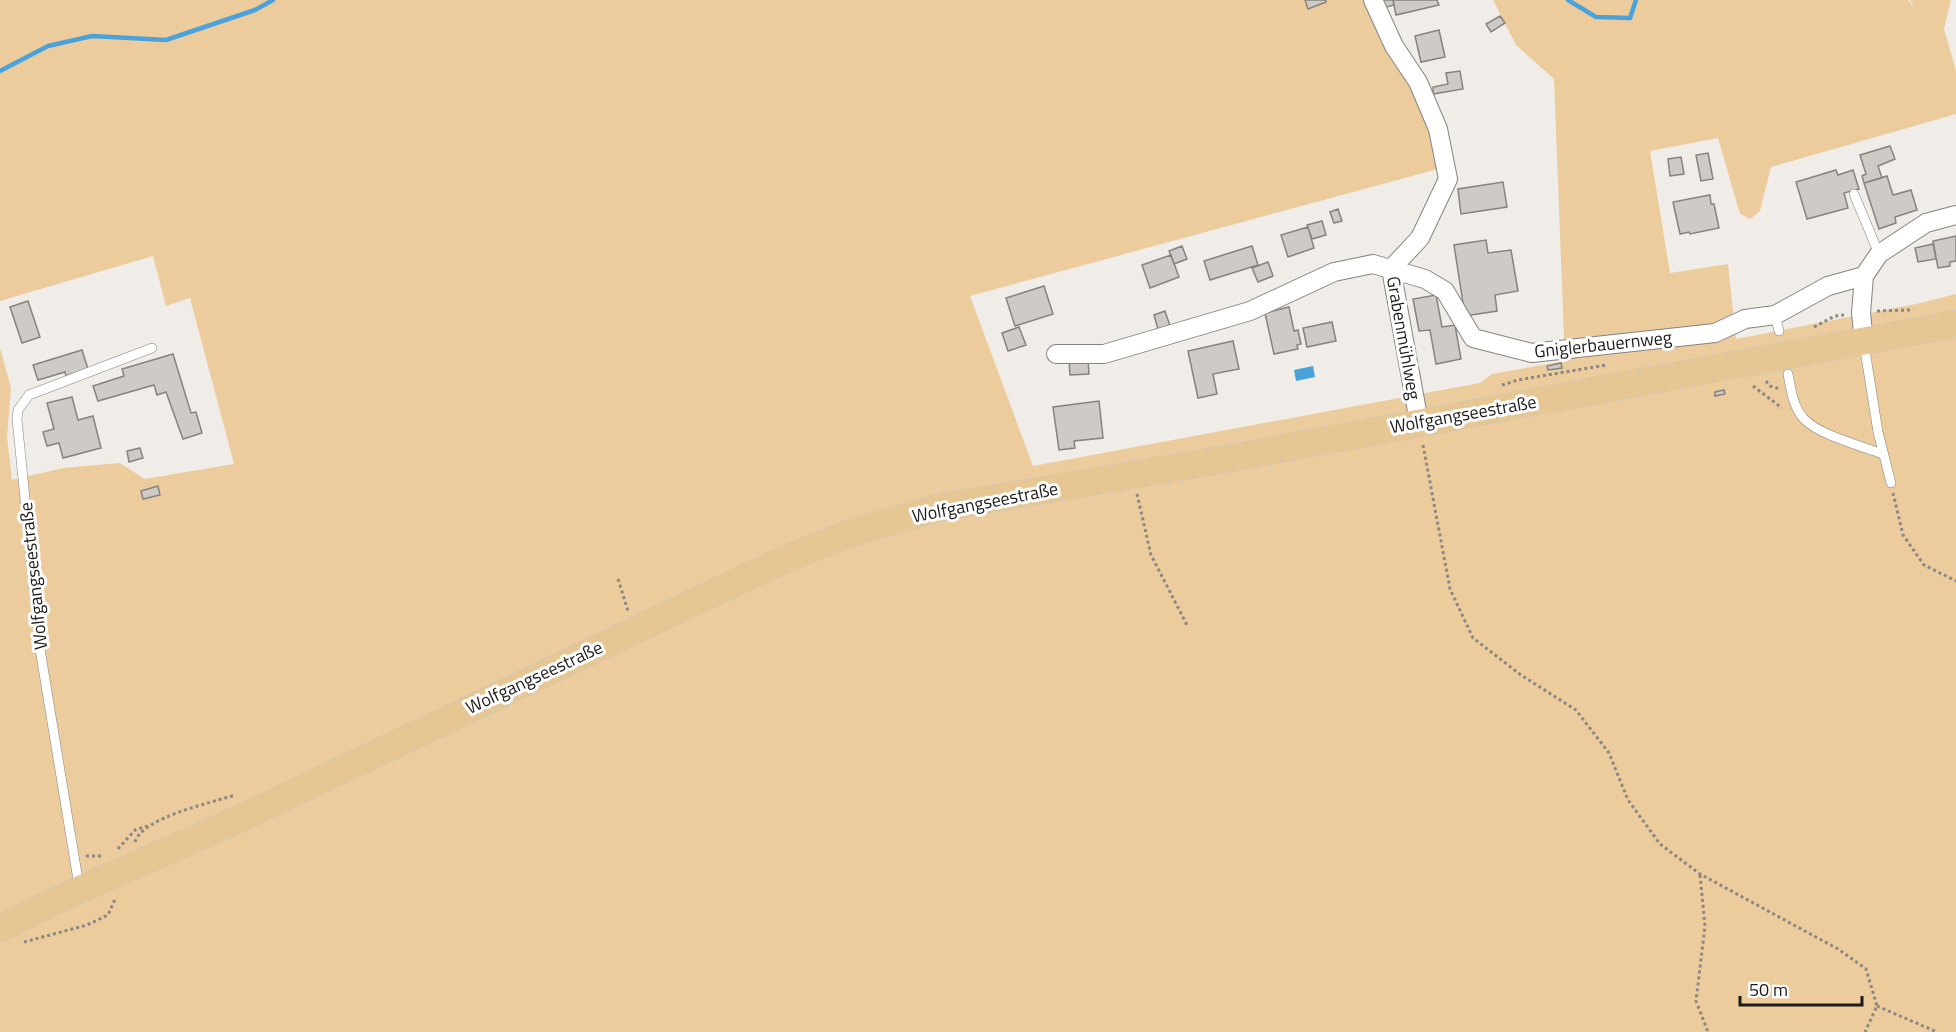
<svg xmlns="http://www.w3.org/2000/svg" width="1956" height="1032" viewBox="0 0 1956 1032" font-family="'Titillium Web',sans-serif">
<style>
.green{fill:#eccc9d}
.water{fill:#49a3da}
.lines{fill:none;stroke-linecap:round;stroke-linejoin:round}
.stream{stroke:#49a3da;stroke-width:4.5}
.building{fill:#cecbc6;stroke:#86837f;stroke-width:1.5}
.lane-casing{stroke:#86837f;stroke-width:10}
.street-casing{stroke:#86837f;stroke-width:20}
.primary-casing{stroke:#c9c9c8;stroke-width:28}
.path{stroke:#8a8884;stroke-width:3;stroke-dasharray:3 3;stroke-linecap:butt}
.lane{stroke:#fff;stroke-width:9}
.street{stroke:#fff;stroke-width:18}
.primary{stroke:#e6c793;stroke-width:27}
.labels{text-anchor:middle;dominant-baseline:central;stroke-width:6;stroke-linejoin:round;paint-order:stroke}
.street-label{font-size:18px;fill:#1d1c1a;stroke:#fff}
</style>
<rect width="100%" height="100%" fill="#f0ece7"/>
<path class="green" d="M0 0H1366L1424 102 1438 169 970 296 1033 466 1480 383 1492 374 1565 361 1554 79 1516 45 1493 0H1908L1914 8 1910 0H1951L1944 29 1956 71V114L1771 167 1760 211 1750 219 1740 214 1718 138 1650 151 1670 273 1728 264 1736 339 1921 303 1956 294V1032H0V348L11 388 7 436 12 480 63 468 120 463 145 479 234 464 190 298 166 306 153 256 0 301Z"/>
<path class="water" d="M1313 366 1315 377 1296 381 1294 370Z"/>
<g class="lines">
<path class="stream" d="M1568 0 1596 17 1630 18 1636 0
M0 71 48 46 92 36 166 40 255 10 273 0"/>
</g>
<path class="building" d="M1305 0H1326V2L1308 9Z
M1380 0H1393L1394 5 1382 8Z
M1393 0H1437L1439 5 1396 15Z
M1500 16 1505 23 1491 32 1486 24Z
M1439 30 1445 57 1421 62 1415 36Z
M1460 71 1463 89 1433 94V87L1448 84 1446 73Z
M1890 146 1895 159 1878 166 1882 178 1864 183 1862 176 1866 174 1860 155Z
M1708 153 1713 179 1701 181 1696 155Z
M1681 157 1684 174 1670 176 1668 159Z
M1836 170 1838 175 1853 170 1859 189 1844 193 1848 208 1807 219 1796 182Z
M1887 176 1893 195 1911 190 1917 210 1895 217 1896 223 1879 229 1864 183Z
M1503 182 1507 207 1461 214 1458 189Z
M1710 195 1711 204H1714L1719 228 1690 234 1689 232 1680 234 1673 202Z
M1338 209 1342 221 1334 223 1330 212Z
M1322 221 1326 235 1312 239 1307 225Z
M1308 227 1314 248 1288 257 1281 235Z
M1956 236V261L1950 262V266L1938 268 1933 241Z
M1486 240 1488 253 1511 250 1518 291 1495 295 1497 311 1465 316 1454 245Z
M1933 244 1936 259 1918 262 1915 248Z
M1182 246 1187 259 1174 264 1169 251Z
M1252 246 1258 265 1210 280 1204 261Z
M1171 255 1179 277 1150 288 1142 265Z
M1268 262 1273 276 1258 282 1252 268Z
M1044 286 1053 314 1015 326 1006 298Z
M1436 295 1442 327 1455 325 1461 359 1436 364 1430 330 1419 331 1413 299Z
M28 301 40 337 22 343 10 307Z
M1289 307 1294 331 1298 330 1301 344 1297 345 1298 349 1274 354 1265 313Z
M1165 311 1170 326 1158 329 1154 315Z
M1332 322 1336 341 1307 347 1303 328Z
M1019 327 1026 345 1008 351 1002 333Z
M1233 341 1239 369 1213 374 1217 394 1198 398 1188 351Z
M82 350 88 369 66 376 65 372 38 380 33 365Z
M173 354 191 413 196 412 202 433 183 439 166 392 157 395 154 385 98 401 93 386 124 376 122 369Z
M1088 359 1089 374 1070 375 1069 360Z
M1561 363 1562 368 1548 370 1547 366Z
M1724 390 1725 394 1715 396V392Z
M72 397 78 420 93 416 101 448 63 458 59 443 47 446 43 432 54 429 47 403Z
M1099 401 1103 438 1074 441 1075 448 1059 450 1053 407Z
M140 448 143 458 129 462 127 451Z
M158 486 160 495 143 499 141 491Z"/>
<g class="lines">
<defs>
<path id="lane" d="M1854 194 1879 254
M1775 315 1779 331
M1864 344 1878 432 1891 483
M1788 374C1791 390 1793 407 1804 419 1819 435 1862 446 1883 454
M79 886 40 649 17 419 18 410 29 395 152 348"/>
<path id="street" d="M1373 0 1394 46 1418 82 1438 129 1448 179 1420 238 1391 269 1419 422
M1864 342 1861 313 1864 276 1879 254 1926 223 1956 215
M1056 354H1104L1250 311 1334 272 1373 264 1425 279 1445 291 1473 338 1532 353 1715 333 1745 319 1775 315 1828 286 1864 276"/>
<path id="primary" d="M0 929C80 886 165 854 247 815 425 730 603 644 783 560L845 535 937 508 1209 462 1956 324"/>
</defs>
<use href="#lane" class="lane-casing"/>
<use href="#street" class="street-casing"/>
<use href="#primary" class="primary-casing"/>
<path class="path" d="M1877 311 1910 310
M1814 327 1835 316 1844 315
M1766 381 1770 386 1780 389
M1502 385 1518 380 1607 365
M1753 386 1782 408
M1423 445 1450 589 1473 638 1521 675 1576 710 1609 753 1628 800 1660 844 1700 874 1838 949 1866 969 1877 1006 1865 1032
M1893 493 1903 535 1924 565 1956 581
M1137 494 1151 555 1188 627
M618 579 628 611
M135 842C143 817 211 803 235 795
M118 849 135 830 147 826
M86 856H101
M1700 875 1705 926 1696 1001 1708 1032
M24 942 87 925 108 915 116 897
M1877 1006 1937 1032"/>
<use href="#lane" class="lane"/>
<use href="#street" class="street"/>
<use href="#primary" class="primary"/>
</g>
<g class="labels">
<g class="street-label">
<text transform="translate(1404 338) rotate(80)">Grabenmühlweg</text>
<text transform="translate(1603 344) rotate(-6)">Gniglerbauernweg</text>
<text transform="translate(1463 414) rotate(-10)">Wolfgangseestraße</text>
<text transform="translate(985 502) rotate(-11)">Wolfgangseestraße</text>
<text transform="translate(33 576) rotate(-96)">Wolfgangseestraße</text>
<text transform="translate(534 677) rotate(-25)">Wolfgangseestraße</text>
</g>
</g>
<path d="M1740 996v9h122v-9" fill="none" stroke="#1d1c1a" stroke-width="3"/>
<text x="1749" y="996" font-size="18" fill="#1d1c1a" stroke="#ffffff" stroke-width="4.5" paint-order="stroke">50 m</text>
</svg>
